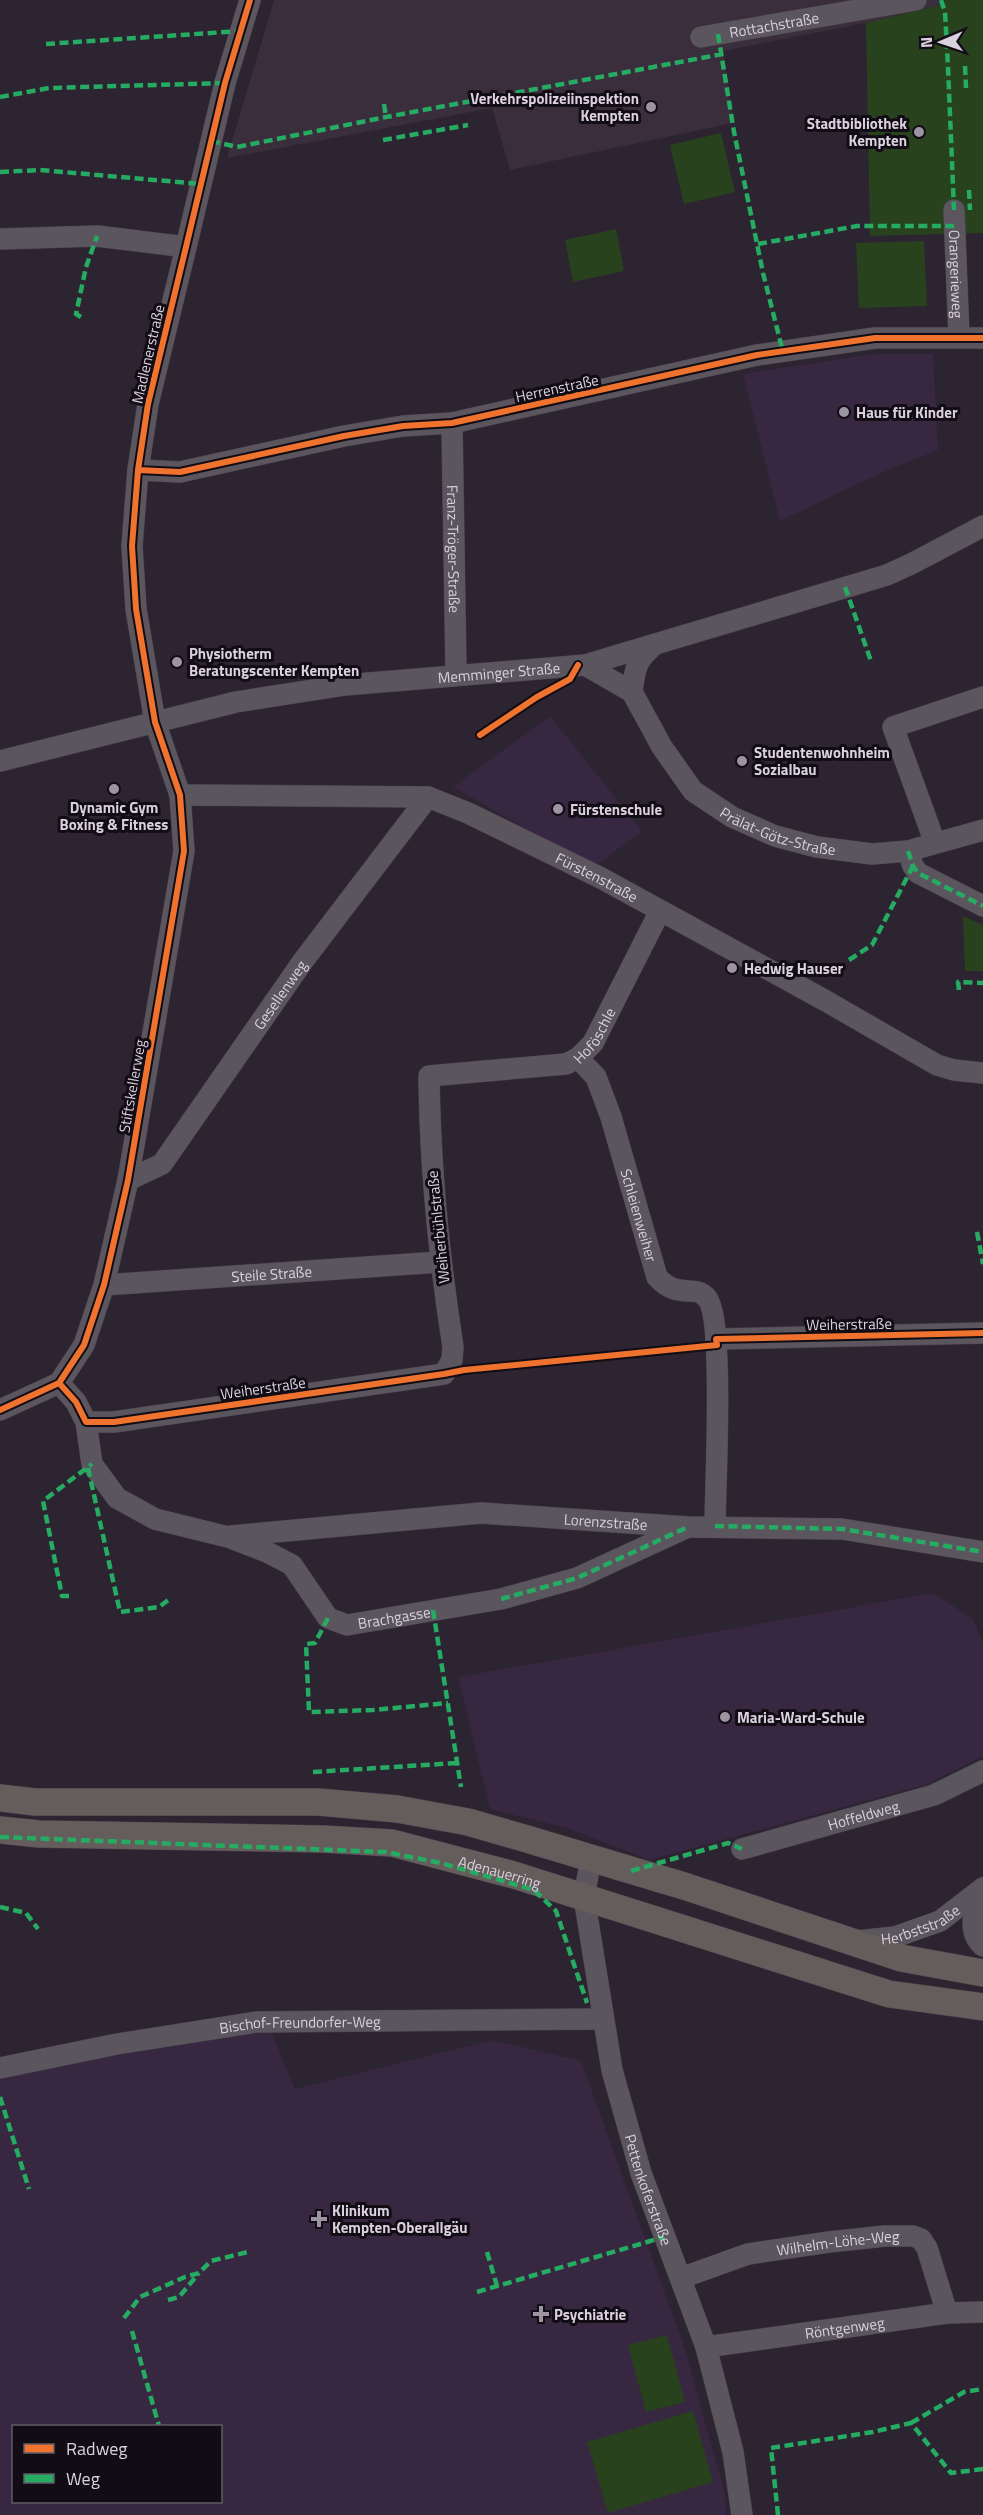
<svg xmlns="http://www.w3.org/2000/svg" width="983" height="2515" viewBox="0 0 983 2515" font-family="'Titillium Web',sans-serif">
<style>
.commercial{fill:#3a2e3c}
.built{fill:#372740;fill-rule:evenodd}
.green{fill:#29421e}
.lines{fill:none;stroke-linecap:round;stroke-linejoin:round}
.minor-casing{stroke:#47414b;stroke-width:22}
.major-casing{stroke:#47414b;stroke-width:28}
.minor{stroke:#5b555e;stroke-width:21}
.major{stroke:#645d5c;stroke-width:27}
.quiet{stroke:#26ab63;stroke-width:4.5;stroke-dasharray:9 4.5;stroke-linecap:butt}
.cycleway-casing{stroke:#120c15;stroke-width:10}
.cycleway{stroke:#ef722f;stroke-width:6}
.poi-dot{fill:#9d94a2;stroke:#120c15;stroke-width:2}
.labels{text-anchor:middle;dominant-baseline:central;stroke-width:6;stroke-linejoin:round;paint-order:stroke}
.street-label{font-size:15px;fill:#dad1df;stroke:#120c15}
.poi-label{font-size:15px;font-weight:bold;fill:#dad1df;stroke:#120c15;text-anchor:start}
</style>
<rect width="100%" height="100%" fill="#2c2430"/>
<path class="commercial" d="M274 0H946L938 6 866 23 723 51 733 123 510 170 492 108 227 158Z"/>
<path class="built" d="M874 354H933L938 450 883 472 780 521 743 374Z
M550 716 642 831 594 867 453 787Z
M933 1593 973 1619 983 1643V1756L928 1784 649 1860 567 1828 490 1809 458 1677Z
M271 2030 295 2089 493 2040 581 2061 685 2349 724 2491 727 2515H0V2078L231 2033ZM14 2426H220V2502H14Z"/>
<path class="green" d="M946 0H983V233L870 236 866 23 937 6Z
M721 133 735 192 684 204 670 145Z
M616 229 624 271 573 282 565 240Z
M924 241 927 306 859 308 856 243Z
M963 916 983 925V971H965Z
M667 2335 685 2402 646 2412 628 2345Z
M693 2411 713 2482 608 2513 587 2442Z"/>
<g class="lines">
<defs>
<g id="minor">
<path id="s1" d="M701 37 916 0"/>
<path id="s2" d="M954 210 959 337"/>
<path d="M0 239 97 236 186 247"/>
<path id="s3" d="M452 423 456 674"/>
<path d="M138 470 180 472 344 436 403 426 452 423 757 355 875 338H983"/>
<path id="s4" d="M585 665 632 692 662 747 693 791 732 817 775 836 817 847 872 854 908 851 983 830"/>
<path d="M632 692C635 667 636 661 654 645"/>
<path id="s5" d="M0 761 236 702 345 685 585 665 887 575 913 563 983 526"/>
<path id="s6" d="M180 795 428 797 468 813 601 878 826 1001 937 1065 954 1070 983 1073"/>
<path d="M935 843 893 727 983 697"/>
<path d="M908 851 913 866 918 873 983 906"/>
<path id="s7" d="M578 1058 596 1077 611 1117 657 1277C678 1300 693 1284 706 1297 725 1315 715 1490 715 1526"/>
<path id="s8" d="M128 1180 162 1164 303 961 428 797"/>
<path id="s9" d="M104 1285 440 1262"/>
<path d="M716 1339 983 1333"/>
<path id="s10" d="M59 1383 76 1402 86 1422 92 1464 117 1498 155 1519 228 1537 267 1552 292 1565 328 1618 347 1625 501 1599 577 1578 688 1527"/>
<path d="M0 1410 59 1383 84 1345 104 1285 128 1180 184 851 180 795 155 722 136 609 132 546 138 470 148 404 186 247 225 83 250 0"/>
<path id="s11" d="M86 1422H114L444 1374 452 1360 453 1347C439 1257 430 1168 429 1076L566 1064 578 1058 593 1043 660 911"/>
<path id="s12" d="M231 1536 481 1513 688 1527 842 1529 983 1552"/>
<path id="s13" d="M742 1849 934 1795 983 1771"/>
<path id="s14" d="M591 1859 584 1897 612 2070 641 2173 706 2347 733 2452 742 2515"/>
<path d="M983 1888C976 1907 965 1930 983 1946"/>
<path id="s15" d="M857 1941 895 1937 940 1921 983 1888"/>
<path id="s16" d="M0 2068 117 2044 256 2022 603 2019"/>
<path id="s17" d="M681 2278 748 2254 829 2242 885 2236H913L921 2239 927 2248 947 2313"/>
<path id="s18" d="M706 2347 947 2313 983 2312"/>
</g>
<g id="major">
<path d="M0 1798 35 1802H318L397 1809 468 1822 527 1839 684 1886 901 1958 983 1973"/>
<path id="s19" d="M0 1830 39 1834 323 1839 392 1843 514 1875 889 1994 983 2007"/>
</g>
</defs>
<use href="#minor" class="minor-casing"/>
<use href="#major" class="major-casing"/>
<use href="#minor" class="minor"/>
<use href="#major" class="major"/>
<path class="quiet" d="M941 0 945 12 948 67 954 210
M718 34 734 132 763 273 783 352
M46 44 241 31
M965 66 966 88
M0 97 49 88 225 83
M384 104 386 117
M383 140 468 125
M211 141 237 147 386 117 723 54
M0 172 40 170 201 184
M969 190 970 210
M758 244 857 226H954
M81 317 76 314 86 267 97 236
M845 587 871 661
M908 851 913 866 918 873 983 906
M849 960 872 945 913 866
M959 990 958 982 983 983
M977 1232 983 1264
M88 1468 120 1612 159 1607 171 1598
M715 1526 842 1529 983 1552
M69 1596H62L43 1501 92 1464
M501 1599 577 1578 688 1527
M433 1610 461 1787
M328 1618 315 1643 306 1644 309 1712 373 1710 448 1703
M313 1772 457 1763
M0 1837 386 1852 441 1863 534 1890 556 1911 587 2003
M631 1871 728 1843 742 1849
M0 1907 26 1913 38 1929
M0 2097 29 2189
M487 2252 497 2286
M477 2292 664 2237
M168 2300 179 2297 199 2273
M124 2318 140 2297 185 2277 199 2273 211 2261 248 2252
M132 2331 159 2426
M911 2423 964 2392 983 2389
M778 2515 771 2448 873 2432 911 2423 951 2473 983 2469"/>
<defs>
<path id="cycleway" d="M138 470 180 472 344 436 403 426 452 423 757 355 875 338H983
M480 735 537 697 570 679 578 665
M59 1383 76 1402 86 1422H114L444 1374 464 1370 717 1345 716 1339 983 1333
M0 1410 59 1383 84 1345 104 1285 128 1180 184 851 180 795 155 722 136 609 132 546 138 470 148 404 186 247 225 83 250 0"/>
</defs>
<use href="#cycleway" class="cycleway-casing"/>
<use href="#cycleway" class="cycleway"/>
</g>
<g class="poi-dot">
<circle cx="651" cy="107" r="6"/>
<circle cx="919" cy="132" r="6"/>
<circle cx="844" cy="412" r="6"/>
<circle cx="177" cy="662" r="6"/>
<circle cx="742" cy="761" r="6"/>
<circle cx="114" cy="789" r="6"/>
<circle cx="558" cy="809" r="6"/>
<circle cx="732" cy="968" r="6"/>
<circle cx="725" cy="1717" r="6"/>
<path d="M316 2210h6v6h6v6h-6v6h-6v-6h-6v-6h6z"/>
<path d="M538 2305h6v6h6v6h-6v6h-6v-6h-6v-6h6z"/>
</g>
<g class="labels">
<g class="street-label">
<text stroke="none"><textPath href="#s1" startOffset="74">Rottachstraße</textPath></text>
<text stroke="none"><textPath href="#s2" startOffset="64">Orangerieweg</textPath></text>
<text transform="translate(148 354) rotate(-77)">Madlenerstraße</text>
<text transform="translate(557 388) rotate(-12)">Herrenstraße</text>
<text stroke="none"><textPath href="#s3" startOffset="126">Franz-Tröger-Straße</textPath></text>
<text stroke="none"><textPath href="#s5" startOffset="508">Memminger Straße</textPath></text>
<text stroke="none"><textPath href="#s4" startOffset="266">Prälat-Götz-Straße</textPath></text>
<text stroke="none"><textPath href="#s6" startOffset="435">Fürstenstraße</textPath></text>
<text stroke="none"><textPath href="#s8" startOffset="244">Gesellenweg</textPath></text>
<text stroke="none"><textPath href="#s11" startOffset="842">Hoföschle</textPath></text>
<text transform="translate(132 1086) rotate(-80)">Stiftskellerweg</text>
<text stroke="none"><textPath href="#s7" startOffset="171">Schleienweiher</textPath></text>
<text transform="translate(438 1227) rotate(-96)">Weiherbühlstraße</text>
<text stroke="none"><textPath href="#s9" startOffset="168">Steile Straße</textPath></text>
<text transform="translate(849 1324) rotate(-1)">Weiherstraße</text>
<text transform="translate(263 1388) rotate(-8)">Weiherstraße</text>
<text stroke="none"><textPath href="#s12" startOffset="376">Lorenzstraße</textPath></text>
<text stroke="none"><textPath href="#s10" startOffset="453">Brachgasse</textPath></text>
<text stroke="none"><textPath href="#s13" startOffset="126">Hoffeldweg</textPath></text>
<text stroke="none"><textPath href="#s19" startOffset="504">Adenauerring</textPath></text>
<text stroke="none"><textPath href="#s15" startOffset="66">Herbststraße</textPath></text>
<text stroke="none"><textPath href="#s16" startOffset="304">Bischof-Freundorfer-Weg</textPath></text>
<text stroke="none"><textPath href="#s14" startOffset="339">Pettenkoferstraße</textPath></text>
<text stroke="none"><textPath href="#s17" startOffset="162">Wilhelm-Löhe-Weg</textPath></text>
<text stroke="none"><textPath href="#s18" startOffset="140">Röntgenweg</textPath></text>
</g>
<g class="poi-label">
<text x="639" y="98" text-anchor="end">Verkehrspolizeiinspektion<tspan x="639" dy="17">Kempten</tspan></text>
<text x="907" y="123" text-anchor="end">Stadtbibliothek<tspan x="907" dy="17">Kempten</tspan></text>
<text x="856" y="412">Haus für Kinder</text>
<text x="189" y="653">Physiotherm<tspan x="189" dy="17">Beratungscenter Kempten</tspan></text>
<text x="754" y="752">Studentenwohnheim<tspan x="754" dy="17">Sozialbau</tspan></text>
<text x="114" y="807" text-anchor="middle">Dynamic Gym<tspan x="114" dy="17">Boxing &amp; Fitness</tspan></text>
<text x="570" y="809">Fürstenschule</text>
<text x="744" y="968">Hedwig Hauser</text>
<text x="737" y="1717">Maria-Ward-Schule</text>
<text x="332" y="2210">Klinikum<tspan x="332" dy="17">Kempten-Oberallgäu</tspan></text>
<text x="554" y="2314">Psychiatrie</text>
</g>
</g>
<rect x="12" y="2425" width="210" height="78" fill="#120c15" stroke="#625b66" stroke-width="1.5"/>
<rect x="24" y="2444" width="30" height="9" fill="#ef722f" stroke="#625b66" stroke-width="1.5"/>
<text x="66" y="2455" font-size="18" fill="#dad1df">Radweg</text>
<rect x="24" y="2474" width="30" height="9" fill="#26ab63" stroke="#625b66" stroke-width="1.5"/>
<text x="66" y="2485" font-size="18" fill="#dad1df">Weg</text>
<g transform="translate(941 42) rotate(268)" stroke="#120c15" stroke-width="4.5" paint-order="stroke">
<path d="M0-4.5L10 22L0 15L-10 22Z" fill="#dad1df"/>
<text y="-9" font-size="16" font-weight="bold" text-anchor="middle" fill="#dad1df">N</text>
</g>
</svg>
